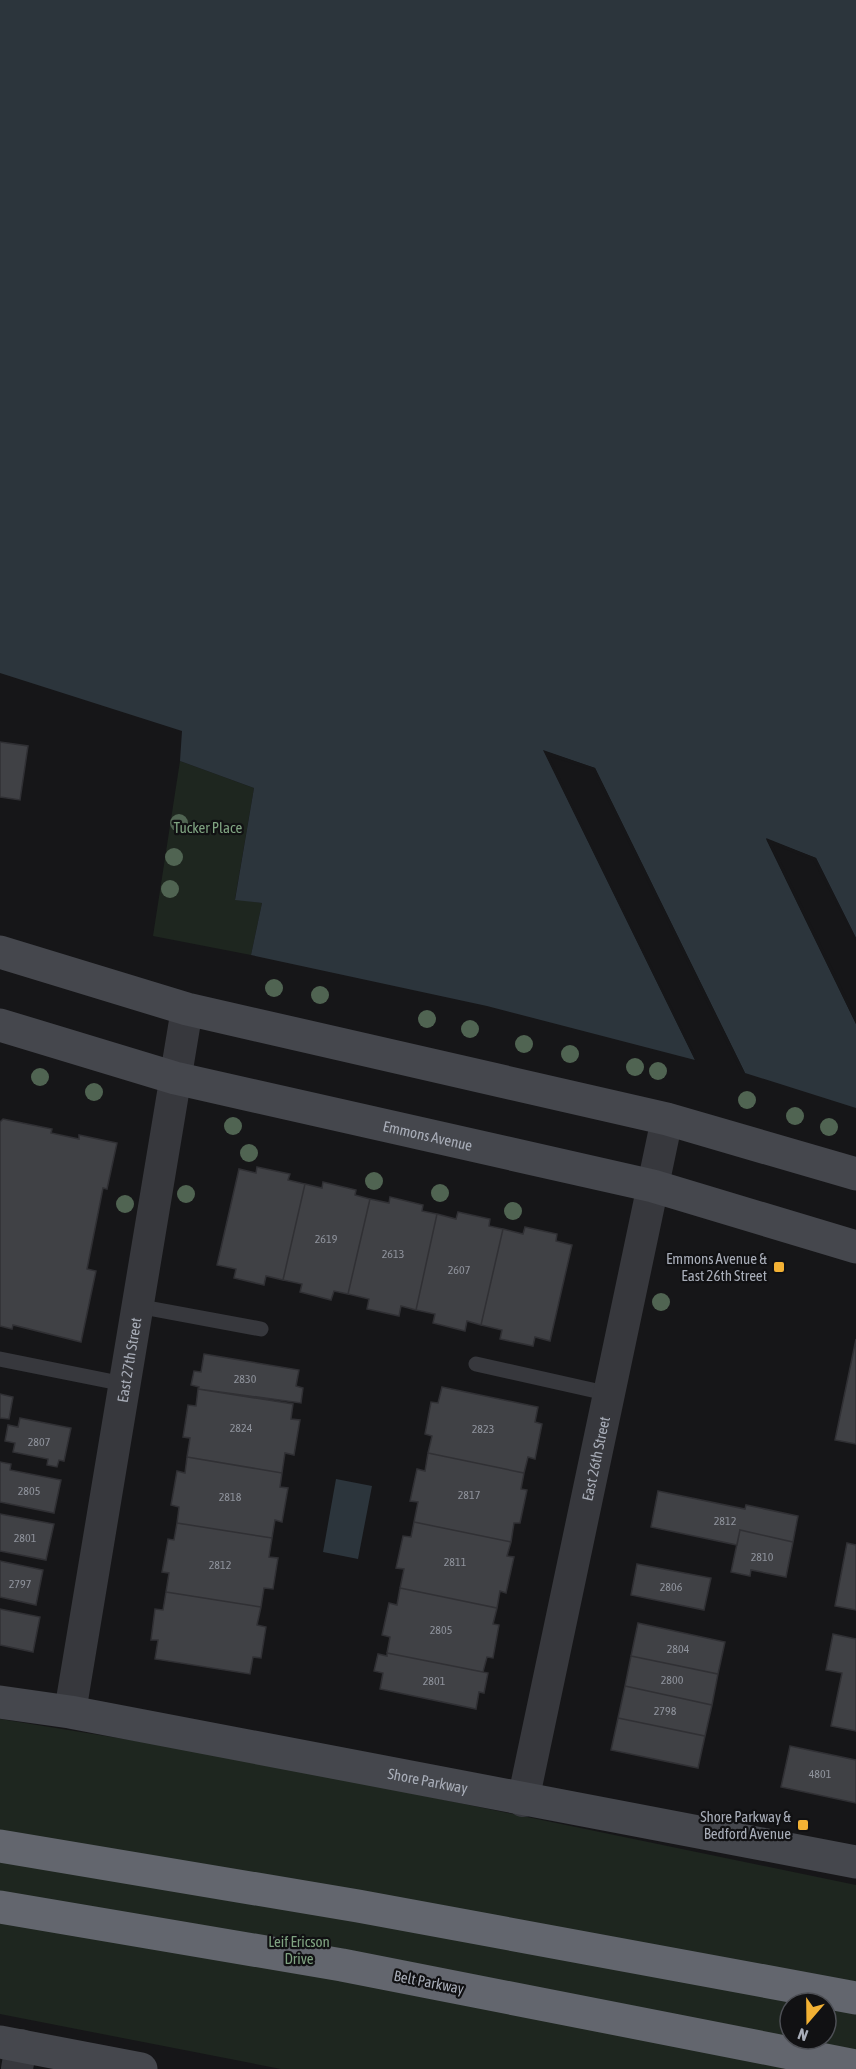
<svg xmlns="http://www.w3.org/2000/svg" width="856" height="2069" viewBox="0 0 856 2069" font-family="'Asap Condensed',sans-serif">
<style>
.green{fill:#1e261f;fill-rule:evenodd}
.water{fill:#2c353c}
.pier{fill:#161618}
.building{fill:#404145;stroke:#303034;stroke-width:1.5}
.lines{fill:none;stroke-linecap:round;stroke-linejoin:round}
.lane{stroke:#37383d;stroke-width:15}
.street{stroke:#37383d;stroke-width:32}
.secondary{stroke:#45474d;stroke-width:33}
.highway{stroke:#63666e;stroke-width:33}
.tree{fill:#506452}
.poi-dot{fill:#f2b134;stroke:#111113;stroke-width:2}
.labels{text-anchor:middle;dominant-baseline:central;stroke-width:4.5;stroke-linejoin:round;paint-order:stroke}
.number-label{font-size:12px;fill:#8e929b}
.park-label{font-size:15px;fill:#7fa381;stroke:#111113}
.street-label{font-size:15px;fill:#a8adb8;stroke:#111113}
.poi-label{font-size:15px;fill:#a8adb8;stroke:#111113;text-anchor:end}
</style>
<rect width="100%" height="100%" fill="#161618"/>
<path class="green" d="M180 761 254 788 235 899 262 903 251 955 153 936Z
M0 1719 242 1758 856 1885V2069H281L0 2014ZM790 2003H826V2039H790Z"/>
<path class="water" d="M0 0H856V938L816 858 766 839 856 1024V1108L745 1073 595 768 544 751 695 1060 487 1006 251 955 262 903 235 900 254 788 180 761 182 731 0 673Z
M336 1479 372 1486 358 1559 323 1552Z"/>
<path class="pier" d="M543 750 595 768 745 1073 741 1072 593 770 549 756 698 1061 695 1060Z
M766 838 816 858 856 938V941L813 860 772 844 856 1017V1024Z"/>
<path class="building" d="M0 742 28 746 20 800 0 797Z
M3 1119 52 1129 51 1133 79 1139V1135L117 1143 107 1189 103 1188 87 1269 96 1271 81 1342 13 1325 12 1329 0 1326V1122Z
M257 1167 290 1174 288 1180 305 1184 283 1280 266 1276 264 1285 234 1278 236 1269 217 1265 239 1169 256 1173Z
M323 1182 356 1190 355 1195 370 1199 348 1294 334 1291 331 1300 300 1292 302 1284 283 1280 305 1184 322 1188Z
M390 1197 423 1205 422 1211 437 1214 416 1310 401 1306 399 1316 367 1309 369 1299 348 1294 370 1199 389 1203Z
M458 1212 490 1219 489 1226 503 1229 481 1325 467 1321 465 1331 433 1323 435 1314 416 1310 437 1214 456 1219Z
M525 1227 557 1234 556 1241 572 1245 550 1341 535 1337 533 1346 500 1339 502 1330 481 1325 503 1229 523 1234Z
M856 1339V1444L835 1440Z
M204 1354 299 1370 296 1386 303 1388 301 1403 198 1389 199 1387 191 1385 194 1371 201 1372Z
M442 1387 538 1407 535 1422 542 1424 535 1459 528 1457 524 1473 428 1453 432 1436 425 1434 431 1402 438 1403Z
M198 1389 293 1404 291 1419 300 1420 294 1455 285 1453 282 1473 187 1457 190 1438 183 1437 188 1405 196 1406Z
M0 1394 13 1397 9 1419 0 1418Z
M20 1418 71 1428 64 1461 59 1460 57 1467 47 1465 48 1459 13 1452 15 1443 5 1441 8 1425 18 1427Z
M428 1453 524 1473 521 1489 527 1490 520 1523H514L511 1542 414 1522 418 1502 410 1501 417 1469 425 1471Z
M187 1457 282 1473 280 1487 288 1488 282 1522 275 1520 272 1538 177 1523 179 1507 171 1505 177 1471 185 1473Z
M0 1462 11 1464 10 1470 61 1480 54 1513 0 1502Z
M658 1491 745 1509 746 1505 798 1516 793 1542 740 1530 737 1545 651 1527Z
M0 1514 54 1524 46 1560 0 1551Z
M414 1522 511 1542 507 1556 514 1557 506 1593 500 1591 497 1608 400 1588 404 1569 396 1568 403 1536 411 1537Z
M177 1523 272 1538 269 1557 278 1558 273 1589 264 1588 261 1607 166 1592 169 1573 162 1572 168 1539 174 1540Z
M740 1530 793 1542 786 1577 751 1570 750 1576 731 1572Z
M847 1543 856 1545V1610L835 1606Z
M0 1561 43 1570 36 1605 0 1597Z
M637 1564 711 1578 704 1610 631 1595Z
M400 1588 497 1608 493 1624 499 1625 493 1658 487 1657 483 1672 387 1653 390 1637 382 1635 389 1603 397 1605Z
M166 1592 261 1607 257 1625 266 1627 261 1658 253 1657 250 1674 155 1659 158 1640H151L155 1609 163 1610Z
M0 1609 40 1617 33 1652 0 1645Z
M638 1623 725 1642 718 1674 631 1656Z
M833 1634 856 1639V1731L831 1726 842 1673 826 1670Z
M387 1653 488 1673 484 1693 479 1692 476 1709 380 1689 383 1673 374 1671 378 1654 387 1656Z
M631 1656 718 1674 712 1705 625 1686Z
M625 1686 712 1705 705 1736 618 1718Z
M618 1718 705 1736 698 1768 611 1750Z
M790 1746 856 1760V1803L781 1787Z"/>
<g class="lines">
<path class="lane" d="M137 1306 261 1329
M0 1359 124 1384
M476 1364 610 1394"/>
<g class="street">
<path id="s1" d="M70 1712 187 1009"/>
<path id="s2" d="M523 1801 667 1119"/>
<path d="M17 2069 21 2045"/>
</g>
<g class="secondary">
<path d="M0 952 187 1009 667 1119 856 1174"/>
<path id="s3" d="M0 1025 175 1078 653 1186 856 1247"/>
<path id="s4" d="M0 1702 70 1712 856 1862"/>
<path d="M0 2042 141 2069"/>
</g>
<path class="highway" d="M0 1846 358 1906 856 1998
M0 1907 342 1965 856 2066"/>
</g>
<g class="tree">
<circle cx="179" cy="823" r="9"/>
<circle cx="174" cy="857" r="9"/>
<circle cx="170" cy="889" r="9"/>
<circle cx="274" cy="988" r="9"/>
<circle cx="320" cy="995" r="9"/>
<circle cx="427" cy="1019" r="9"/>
<circle cx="470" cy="1029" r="9"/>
<circle cx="524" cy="1044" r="9"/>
<circle cx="570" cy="1054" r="9"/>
<circle cx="635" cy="1067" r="9"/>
<circle cx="658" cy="1071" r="9"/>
<circle cx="40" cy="1077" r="9"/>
<circle cx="94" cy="1092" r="9"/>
<circle cx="747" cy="1100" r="9"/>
<circle cx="795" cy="1116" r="9"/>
<circle cx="233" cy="1126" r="9"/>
<circle cx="829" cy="1127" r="9"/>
<circle cx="249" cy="1153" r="9"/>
<circle cx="374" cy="1181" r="9"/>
<circle cx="440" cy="1193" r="9"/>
<circle cx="186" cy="1194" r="9"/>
<circle cx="125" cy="1204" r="9"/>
<circle cx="513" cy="1211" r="9"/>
<circle cx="661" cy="1302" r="9"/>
</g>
<g class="poi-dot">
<rect x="773" y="1261" width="12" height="12" rx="3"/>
<rect x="797" y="1819" width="12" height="12" rx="3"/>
</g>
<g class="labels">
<g class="number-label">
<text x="326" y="1239">2619</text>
<text x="393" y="1254">2613</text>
<text x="459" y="1270">2607</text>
<text x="245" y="1379">2830</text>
<text x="241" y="1428">2824</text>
<text x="483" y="1429">2823</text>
<text x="39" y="1442">2807</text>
<text x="29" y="1491">2805</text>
<text x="469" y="1495">2817</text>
<text x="230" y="1497">2818</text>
<text x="725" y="1521">2812</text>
<text x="25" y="1538">2801</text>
<text x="762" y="1557">2810</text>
<text x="455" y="1562">2811</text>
<text x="220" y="1565">2812</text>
<text x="20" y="1584">2797</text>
<text x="671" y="1587">2806</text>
<text x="441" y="1630">2805</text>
<text x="678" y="1649">2804</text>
<text x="672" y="1680">2800</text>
<text x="434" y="1681">2801</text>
<text x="665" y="1711">2798</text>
<text x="820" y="1774">4801</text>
</g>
<g class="park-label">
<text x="208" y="827">Tucker Place</text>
<text x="299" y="1941">Leif Ericson<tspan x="299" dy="17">Drive</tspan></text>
</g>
<g class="street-label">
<text stroke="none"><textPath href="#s3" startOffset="442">Emmons Avenue</textPath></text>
<text stroke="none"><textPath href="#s1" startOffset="357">East 27th Street</textPath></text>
<text stroke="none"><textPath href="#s2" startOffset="350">East 26th Street</textPath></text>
<text stroke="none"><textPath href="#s4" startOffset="435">Shore Parkway</textPath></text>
<text transform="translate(429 1982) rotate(11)">Belt Parkway</text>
</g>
<g class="poi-label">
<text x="767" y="1258">Emmons Avenue &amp;<tspan x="767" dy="17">East 26th Street</tspan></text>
<text x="791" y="1816">Shore Parkway &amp;<tspan x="791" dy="17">Bedford Avenue</tspan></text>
</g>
</g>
<g transform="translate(808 2021) rotate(200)"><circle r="28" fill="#111113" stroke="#4d4f55" stroke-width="1.5"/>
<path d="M0-4.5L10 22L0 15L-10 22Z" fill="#f2b134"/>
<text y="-9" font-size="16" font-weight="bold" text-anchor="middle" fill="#a8adb8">N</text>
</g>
</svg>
